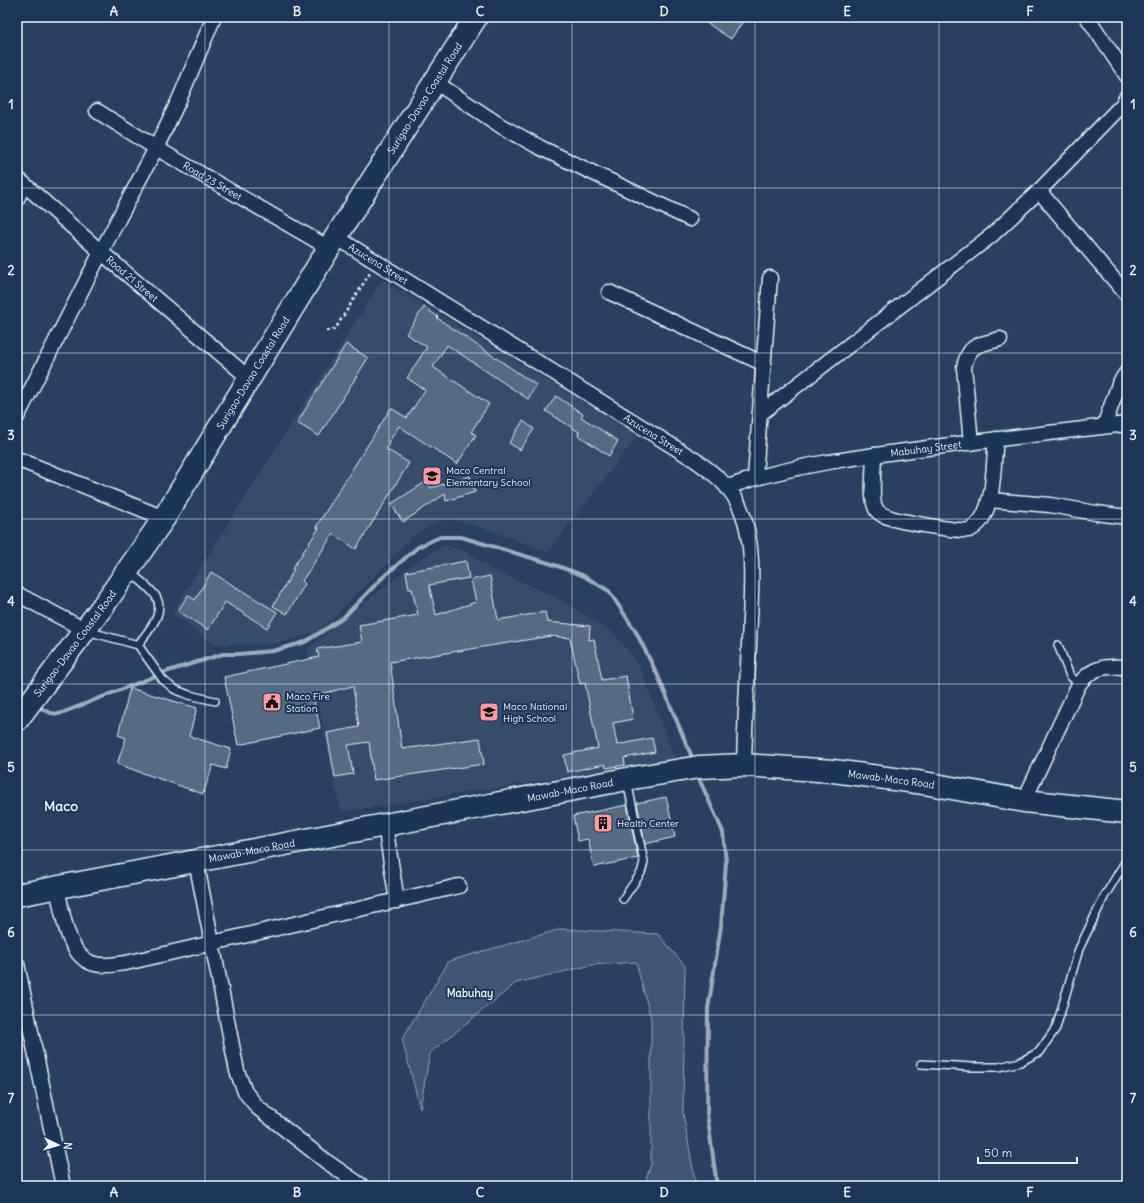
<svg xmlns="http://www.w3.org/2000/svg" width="1144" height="1203" viewBox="0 0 1144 1203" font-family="Delius,sans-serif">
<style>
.built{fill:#364d6b}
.green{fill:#415774;stroke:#94a4b6}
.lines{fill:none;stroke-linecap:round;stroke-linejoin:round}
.stream{stroke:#9dabbd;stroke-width:4}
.building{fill:#556a83;stroke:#e8f1f8}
.lane-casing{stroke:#e8f1f8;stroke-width:10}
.street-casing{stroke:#e8f1f8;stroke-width:17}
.primary-casing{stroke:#e8f1f8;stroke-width:25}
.highway-casing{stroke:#e8f1f8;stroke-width:25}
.path{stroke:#e8f1f8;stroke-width:2.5;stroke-dasharray:3 3;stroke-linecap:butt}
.lane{stroke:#1d3557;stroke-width:7}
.street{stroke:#1d3557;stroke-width:14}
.primary{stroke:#1d3557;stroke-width:22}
.highway{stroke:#1d3557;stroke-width:22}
.grid{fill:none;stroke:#e8f1f8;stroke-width:1;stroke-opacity:0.55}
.labels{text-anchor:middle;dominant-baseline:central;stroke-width:4;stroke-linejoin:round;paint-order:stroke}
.street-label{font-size:10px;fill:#e8f1f8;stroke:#1d3557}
.poi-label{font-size:10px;fill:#e8f1f8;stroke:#1d3557;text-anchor:start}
.neighbourhood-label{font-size:11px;font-weight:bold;fill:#e8f1f8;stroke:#1d3557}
.district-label{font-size:14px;font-weight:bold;fill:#e8f1f8;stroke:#1d3557}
.neatline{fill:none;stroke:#e8f1f8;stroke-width:1.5}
.grid-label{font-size:13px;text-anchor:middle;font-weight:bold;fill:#e8f1f8}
</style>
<rect width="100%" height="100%" fill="#294061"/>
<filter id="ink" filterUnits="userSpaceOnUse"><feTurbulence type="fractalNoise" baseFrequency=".025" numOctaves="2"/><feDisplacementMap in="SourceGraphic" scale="8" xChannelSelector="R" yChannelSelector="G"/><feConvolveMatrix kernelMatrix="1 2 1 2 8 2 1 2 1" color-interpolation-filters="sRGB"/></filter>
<g filter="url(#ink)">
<path class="built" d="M382 280 638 435 548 552 486 529 446 517 409 539 388 563 320 631 274 644 215 645 172 613Z
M444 545 465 551 491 569 554 596 615 634 639 665 675 760 341 812 307 649 413 564Z"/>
<path class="green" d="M561 929 658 934 685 966 683 1113 696 1186H644L651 1164V1019L636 962 592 965 516 983 430 1053 420 1108 402 1039 449 961Z"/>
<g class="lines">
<path class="stream" d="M165 672 223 654H239L273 651 305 642 343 618 382 578 418 547 440 537H461L552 564 582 575 609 591 636 632 658 676 691 755
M17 693 26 699
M36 706 51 713 59 714 153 677
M700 781 723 832 726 863 721 926 708 1009 707 1113 717 1186"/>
</g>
<path class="building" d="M698 17H746L731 39Z
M424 307 438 317 437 318 536 385 528 399 447 345 433 367 489 404 471 432 476 435 457 464 399 426 388 443 390 444 386 449 409 463 356 549 333 534 302 581 305 584 287 614 273 606 294 570 292 569 319 528 316 527 391 408 407 418 425 390 407 378 427 347 406 334Z
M346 344 368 358 319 436 297 423Z
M556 396 583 414 581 417 618 441 609 456 578 435 579 432 546 411Z
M523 421 534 429 520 450 509 443Z
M470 476 475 492 446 501 445 494 403 522 391 504 427 481 431 488Z
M466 561 469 578 429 585 436 615 476 602 471 580 490 576 498 620 545 612 547 622 590 626 589 640 594 639 602 680 626 676 633 719 613 723 617 745 652 738 655 752 624 758 625 765 606 768 605 764 567 772 564 755 598 748 585 683 580 684 570 638 551 636 390 662 402 749 480 738 484 764 374 780 369 742 348 745 353 774 335 777 327 733 359 727 353 686 313 696 320 728 238 745 224 677 319 657 317 649 362 642 359 625 418 615 412 589H409L406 572Z
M211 572 277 612 267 628 225 602 208 630 178 611 188 595 195 600Z
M130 688 197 708 189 736 231 749 226 769 213 765 203 794 117 764 126 738 118 735Z
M666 797 675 837 645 844 637 803Z
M627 805 638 858 594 867 588 839 578 841 573 816Z"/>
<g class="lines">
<defs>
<path id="lane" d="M129 571C137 578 148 586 155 595 167 612 148 631 138 645
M87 631 138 645 163 680 174 689 189 695 215 701
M1058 645 1070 676 1079 684
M623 899 641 873 644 862 627 781
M921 1064 973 1067H999L1020 1062 1039 1052 1056 1028 1079 949 1104 897 1127 859"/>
<g id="street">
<path d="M1087 17 1127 76"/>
<path d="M435 82 501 126 541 148 690 219"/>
<path id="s1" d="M97 111 156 148 329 248"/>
<path id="s2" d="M17 178 101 252 249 378"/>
<path d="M1039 191 1127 295"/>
<path d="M17 199 24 184"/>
<path id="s3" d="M336 237 695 460C712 472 728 484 738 503 758 543 750 600 749 644 747 684 745 724 744 765"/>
<path d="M609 292 764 364"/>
<path d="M760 414 992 235 1039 191 1123 104 1127 96"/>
<path d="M17 417 101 252 156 148 179 100 214 17"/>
<path d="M1104 426 1119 384 1127 372"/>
<path d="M971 443 964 367C969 343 979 345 1000 339"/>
<path d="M874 455C874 468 870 499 876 509 879 515 888 517 894 519 904 522 961 532 969 530 973 529 979 523 981 520 995 499 993 464 996 439"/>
<path d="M17 459 164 518"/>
<path d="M755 477 770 278"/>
<path id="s4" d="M727 487C794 464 865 456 935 447 999 439 1063 431 1127 424"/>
<path d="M989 500 1050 505 1096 513 1127 517"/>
<path d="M17 594 85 630"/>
<path d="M1024 801 1079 684C1093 666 1106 666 1127 667"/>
<path d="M385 825 397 901"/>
<path d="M196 861 237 1071 245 1092 258 1108 327 1162 362 1186"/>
<path d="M57 887C62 910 67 958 95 964 105 967 116 964 126 963L459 886"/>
<path d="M17 964 63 1186"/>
</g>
<g id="primary">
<path id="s5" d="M17 895 627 779 699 767 744 765 833 771 924 783 1024 801 1127 812"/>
</g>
<g id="highway">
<path id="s6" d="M17 720 103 606 164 518 329 248 476 17"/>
</g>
</defs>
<use href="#lane" class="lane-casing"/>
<use href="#street" class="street-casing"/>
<use href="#primary" class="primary-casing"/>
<use href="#highway" class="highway-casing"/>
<path class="path" d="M326 331 334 329 337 326 370 273"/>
<use href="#lane" class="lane"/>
<use href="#street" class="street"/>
<use href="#primary" class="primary"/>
<use href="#highway" class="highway"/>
</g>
</g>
<path class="grid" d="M205 17V1186M389 17V1186M572 17V1186M755 17V1186M939 17V1186M17 188H1127M17 353H1127M17 519H1127M17 684H1127M17 850H1127M17 1015H1127"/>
<defs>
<symbol id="school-square" viewBox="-11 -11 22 22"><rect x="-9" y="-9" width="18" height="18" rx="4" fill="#ff9aa2" stroke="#1d3557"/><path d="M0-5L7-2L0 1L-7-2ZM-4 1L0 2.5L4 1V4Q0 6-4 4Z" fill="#111"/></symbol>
<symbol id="civic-square" viewBox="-11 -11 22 22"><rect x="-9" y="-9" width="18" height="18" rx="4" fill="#ff9aa2" stroke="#1d3557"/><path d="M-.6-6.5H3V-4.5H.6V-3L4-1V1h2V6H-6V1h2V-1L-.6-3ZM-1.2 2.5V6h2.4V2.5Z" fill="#111"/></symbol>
<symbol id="building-square" viewBox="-11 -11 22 22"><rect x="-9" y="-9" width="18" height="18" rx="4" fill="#ff9aa2" stroke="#1d3557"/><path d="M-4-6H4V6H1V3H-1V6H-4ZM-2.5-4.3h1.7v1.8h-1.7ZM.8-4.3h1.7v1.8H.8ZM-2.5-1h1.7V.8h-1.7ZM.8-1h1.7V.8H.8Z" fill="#111"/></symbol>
</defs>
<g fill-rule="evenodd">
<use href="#school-square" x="421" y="465" width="22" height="22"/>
<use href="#civic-square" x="261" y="691" width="22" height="22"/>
<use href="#school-square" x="478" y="701" width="22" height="22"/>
<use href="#building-square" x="592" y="812" width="22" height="22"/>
</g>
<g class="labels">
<g class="street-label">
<text stroke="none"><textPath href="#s6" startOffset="744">Surigao-Davao Coastal Road</textPath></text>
<text stroke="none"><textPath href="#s1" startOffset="135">Road 23 Street</textPath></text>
<text stroke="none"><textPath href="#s3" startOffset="50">Azucena Street</textPath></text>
<text stroke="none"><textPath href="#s2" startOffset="153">Road 21 Street</textPath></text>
<text stroke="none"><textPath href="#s6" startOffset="420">Surigao-Davao Coastal Road</textPath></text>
<text stroke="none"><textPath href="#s3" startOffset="374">Azucena Street</textPath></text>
<text stroke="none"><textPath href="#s4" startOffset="203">Mabuhay Street</textPath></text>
<text stroke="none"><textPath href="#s6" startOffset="96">Surigao-Davao Coastal Road</textPath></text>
<text stroke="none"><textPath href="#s5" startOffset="887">Mawab-Maco Road</textPath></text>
<text stroke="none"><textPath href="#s5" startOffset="563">Mawab-Maco Road</textPath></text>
<text stroke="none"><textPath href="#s5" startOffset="239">Mawab-Maco Road</textPath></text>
</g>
<g class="poi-label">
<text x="446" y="470">Maco Central<tspan x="446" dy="12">Elementary School</tspan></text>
<text x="286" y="696">Maco Fire<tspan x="286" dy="12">Station</tspan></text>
<text x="503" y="706">Maco National<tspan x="503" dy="12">High School</tspan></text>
<text x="617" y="823">Health Center</text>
</g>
<g class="neighbourhood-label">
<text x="470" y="993">Mabuhay</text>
</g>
<g class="district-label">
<text x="61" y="806">Maco</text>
</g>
</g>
<rect width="1144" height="1203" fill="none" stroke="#1d3557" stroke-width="44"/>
<g transform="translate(58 1145) rotate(95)" stroke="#1d3557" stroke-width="3" paint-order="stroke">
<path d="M0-3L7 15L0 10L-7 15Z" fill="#e8f1f8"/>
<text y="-6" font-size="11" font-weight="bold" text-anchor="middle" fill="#e8f1f8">N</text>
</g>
<path d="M978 1157v6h99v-6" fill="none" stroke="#e8f1f8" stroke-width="2"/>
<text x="984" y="1157" font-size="12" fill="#e8f1f8" stroke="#1d3557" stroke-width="3" paint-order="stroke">50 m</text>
<rect x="22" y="22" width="1100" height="1159" class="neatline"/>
<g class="grid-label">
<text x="114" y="16">A</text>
<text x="297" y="16">B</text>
<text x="480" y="16">C</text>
<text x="664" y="16">D</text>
<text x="847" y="16">E</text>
<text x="1030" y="16">F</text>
<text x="11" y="109">1</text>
<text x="1133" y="109">1</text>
<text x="11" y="275">2</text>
<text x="1133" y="275">2</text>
<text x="11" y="440">3</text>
<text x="1133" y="440">3</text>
<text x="11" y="606">4</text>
<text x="1133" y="606">4</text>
<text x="11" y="772">5</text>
<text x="1133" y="772">5</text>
<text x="11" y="937">6</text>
<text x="1133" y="937">6</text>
<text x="11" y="1103">7</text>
<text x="1133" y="1103">7</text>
<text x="114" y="1197">A</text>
<text x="297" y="1197">B</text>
<text x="480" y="1197">C</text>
<text x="664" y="1197">D</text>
<text x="847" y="1197">E</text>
<text x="1030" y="1197">F</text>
</g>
</svg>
